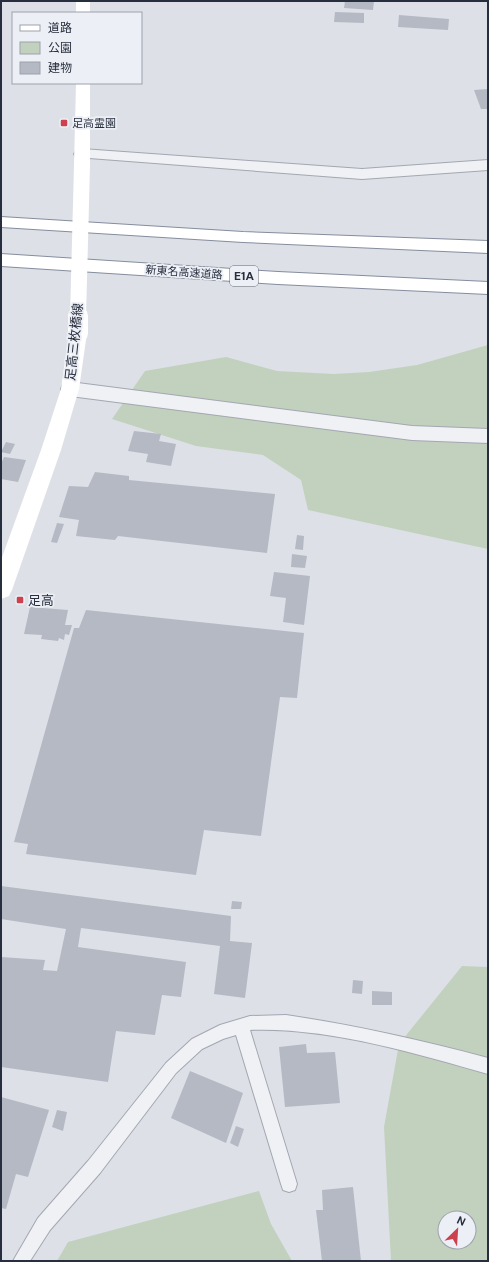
<svg xmlns="http://www.w3.org/2000/svg" width="489" height="1262" viewBox="0 0 489 1262" font-family="'DM Sans','Noto Sans JP',sans-serif">
<style>
.green{fill:#c2d1be;fill-rule:evenodd}
.building{fill:#b4b9c4}
.lines{fill:none;stroke-linecap:round;stroke-linejoin:round}
.service-casing{stroke:#a3a7b1;stroke-width:2}
.tertiary-casing{stroke:#a3a7b1;stroke-width:2}
.motorway-casing{stroke:#858d9d;stroke-width:2}
.service{fill:#f0f1f5;fill-rule:evenodd}
.tertiary{fill:#f0f1f5;fill-rule:evenodd}
.secondary{fill:#fff;fill-rule:evenodd}
.motorway{fill:#fff;fill-rule:evenodd}
.secondary-bridge-far1{stroke:#fff;stroke-width:16}
.secondary-bridge{stroke:#fff;stroke-width:20}
.poi-dot{fill:#cd414e;stroke:#eceff5;stroke-width:1.5}
.labels{text-anchor:middle;dominant-baseline:central;stroke-width:3.5;stroke-linejoin:round;paint-order:stroke}
.far-poi-label{font-size:11px;fill:#272e3d;stroke:#eceff5;text-anchor:start}
.far-street-label{font-size:11px;fill:#272e3d;stroke:#eceff5}
.shield{fill:#eceff5;stroke:#626874;stroke-width:1}
.shield-label{font-size:12px;font-weight:bold;fill:#272e3d}
.street-label{font-size:13px;fill:#272e3d;stroke:#eceff5}
.poi-label{font-size:13px;fill:#272e3d;stroke:#eceff5;text-anchor:start}
</style>
<rect width="100%" height="100%" fill="#dde0e7"/>
<path class="green" d="M488 345V549L308 510 301 480 263 455 196 446 112 419 145 371 226 357 277 371 334 374 369 372 417 365Z
M462 966 488 967V1261H391L384 1127 399 1044ZM445 1218H469V1242H445Z
M259 1191 271 1224 292 1261H57L68 1242Z"/>
<path class="building" d="M345 1H374L373 10 344 8Z
M335 12 364 13V23L334 22Z
M399 15 449 19 448 30 398 27Z
M488 89V109H481L474 90Z
M134 431 161 434 159 441 176 444 171 466 146 462 148 454 128 451Z
M6 442 15 444 10 454 1 452Z
M4 457 26 460 18 482 1 479V464Z
M95 472 129 476V480L275 494 267 553 118 536 115 540 76 536 79 520 59 517 69 486 88 487Z
M57 523 64 524 57 543 51 542Z
M297 535 304 536 303 550 295 549Z
M292 554 307 556 305 568 291 567Z
M274 572 310 576 304 625 283 622 286 598 270 596Z
M30 607 68 610 65 625H72L69 635 65 634 64 640 59 638 58 641 41 639 42 635 24 634Z
M86 610 304 633 297 698 280 697 261 836 204 830 196 875 26 854 28 844 14 842 74 628H79Z
M1 886 231 916 230 941 252 943 245 998 214 994 220 946 81 928 78 947 186 962 181 997 162 995 155 1035 116 1031 108 1082 1 1067V957L45 960 43 970 57 971 66 929 1 919Z
M232 901 242 902 241 909H231Z
M353 980 363 981 362 994 352 993Z
M372 991 392 992V1005H372Z
M306 1044 307 1053 335 1052 340 1103 285 1107 279 1047Z
M190 1071 243 1093 226 1143 171 1118Z
M1 1097 49 1110 28 1177 16 1174 6 1209 1 1208Z
M57 1110 67 1112 63 1131 52 1127Z
M236 1126 244 1129 238 1147 230 1143Z
M353 1187 361 1261H322L316 1210H323L322 1190Z"/>
<g class="lines">
<defs>
<path id="service" d="M286 1015C354 1025 421 1040 488 1058V1074C415 1053 326 1027 250 1030L297 1184 295 1190 289 1192 283 1190 281 1184 236 1035 223 1039 202 1049 176 1073 100 1173 50 1230 30 1261H13L38 1218 88 1161 166 1063 192 1039 220 1025 250 1016Z"/>
<path id="tertiary" d="M82 149 362 169 488 160V170L362 179 76 157 74 154 76 151Z
M70 382 412 426 488 429V443L412 440 70 396 63 394 61 389 63 384Z"/>
<path id="motorway" d="M1 217 243 232 488 241V253L243 242 1 227Z
M1 254 278 272 488 282V294L278 284 1 266Z"/>
</defs>
<use href="#service" class="service-casing"/>
<use href="#tertiary" class="tertiary-casing"/>
<use href="#motorway" class="motorway-casing"/>
<use href="#service" class="service"/>
<use href="#tertiary" class="tertiary"/>
<path class="secondary" d="M76 1H90V13H76Z
M76 83H90V165L88 168 82 170 76 168 74 165Z
M78 327 84 329 87 333 79 389 61 450 12 590 9 596 1 599V560L41 450 61 389 69 333 72 329Z"/>
<use href="#motorway" class="motorway"/>
<path class="secondary-bridge-far1" d="M78 317 82 165"/>
<path class="secondary-bridge" d="M78 333V316"/>
</g>
<g class="poi-dot">
<rect x="60" y="119" width="8" height="8" rx="2"/>
<rect x="16" y="596" width="8" height="8" rx="2"/>
</g>
<g class="labels">
<g class="far-poi-label">
<text x="72" y="123">足高霊園</text>
</g>
<g class="far-street-label">
<text transform="translate(184 272) rotate(4)">新東名高速道路</text>
</g>
<rect class="shield" x="230" y="266" width="28" height="20" rx="3"/>
<g class="shield-label">
<text x="244" y="276">E1A</text>
</g>
<g class="street-label">
<text transform="translate(74 342) rotate(-84)">足高三枚橋線</text>
</g>
<g class="poi-label">
<text x="28" y="600">足高</text>
</g>
</g>
<rect width="489" height="1262" fill="none" stroke="#272e3d" stroke-width="4"/>
<rect x="12" y="12" width="130" height="72" fill="#eceff5" stroke="#9da2ab"/>
<rect x="20" y="25" width="20" height="6" fill="#ffffff" stroke="#9da2ab"/>
<text x="48" y="32" font-size="12" fill="#272e3d">道路</text>
<rect x="20" y="42" width="20" height="12" fill="#c2d1be" stroke="#9da2ab"/>
<text x="48" y="52" font-size="12" fill="#272e3d">公園</text>
<rect x="20" y="62" width="20" height="12" fill="#b4b9c4" stroke="#9da2ab"/>
<text x="48" y="72" font-size="12" fill="#272e3d">建物</text>
<g transform="translate(457 1230) rotate(25)"><circle r="19" fill="#eceff5" stroke="#9da2ab"/>
<path d="M0-3L7 15L0 10L-7 15Z" fill="#cd414e"/>
<text y="-6" font-size="11" font-weight="bold" text-anchor="middle" fill="#272e3d">N</text>
</g>
</svg>
